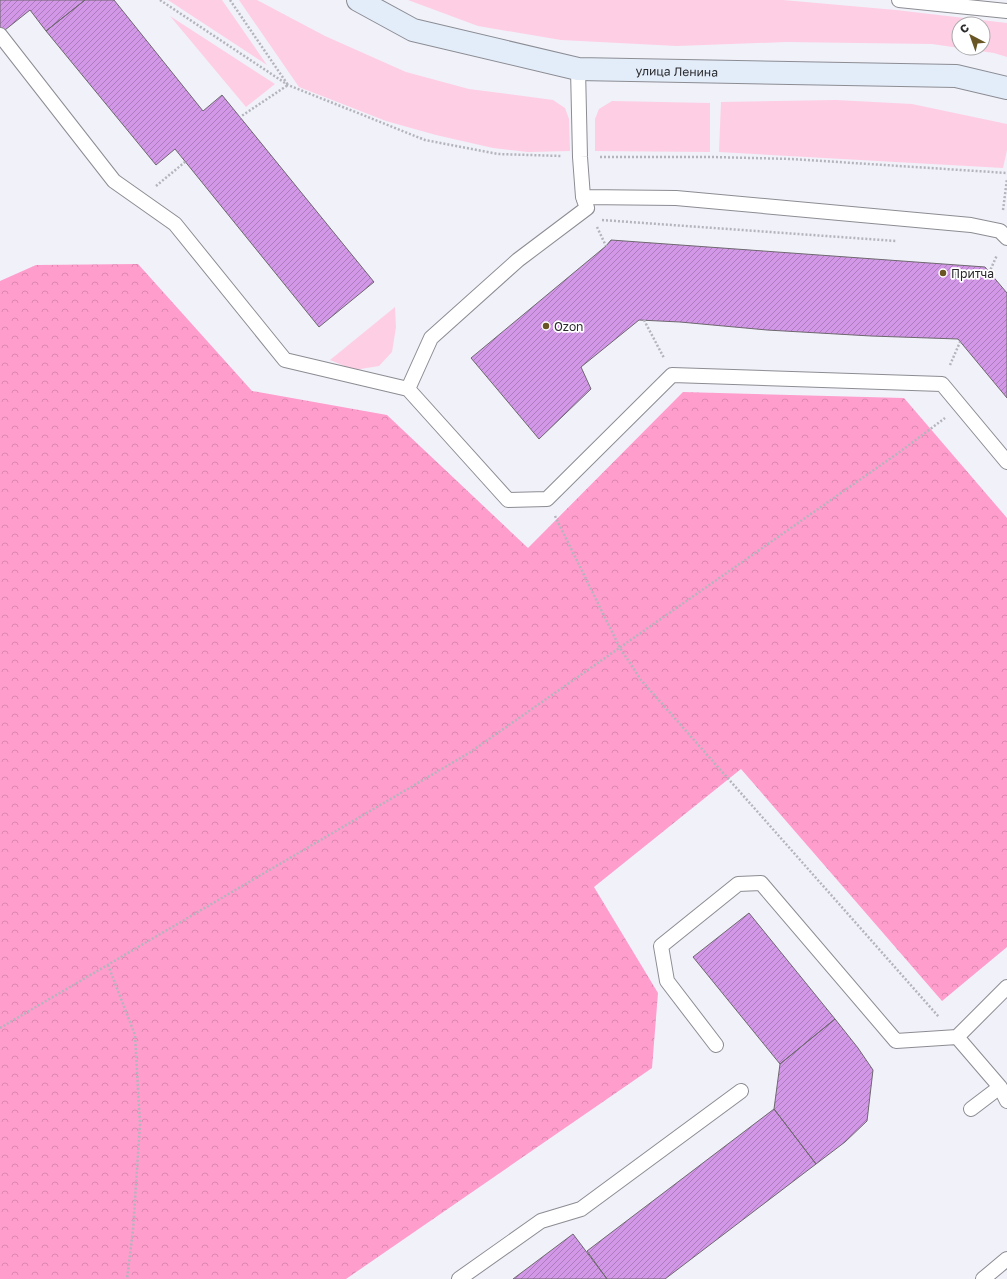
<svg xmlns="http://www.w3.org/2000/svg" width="1007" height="1279" viewBox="0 0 1007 1279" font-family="'Golos Text',sans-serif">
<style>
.grass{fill:#fecee4;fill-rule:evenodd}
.forest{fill:url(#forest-crowns)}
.building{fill:url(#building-hatch);stroke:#6d686e}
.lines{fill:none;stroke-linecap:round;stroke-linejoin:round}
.service-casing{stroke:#8c8c93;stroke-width:16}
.secondary-casing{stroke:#8c8c93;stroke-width:24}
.path{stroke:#b4b4bc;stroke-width:2.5;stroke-dasharray:2 2;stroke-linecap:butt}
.service{stroke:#fff;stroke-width:14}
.secondary{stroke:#e3edfa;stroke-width:22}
.poi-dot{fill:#6a5524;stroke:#fff;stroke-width:1.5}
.labels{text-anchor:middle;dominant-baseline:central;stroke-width:3.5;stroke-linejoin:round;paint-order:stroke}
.street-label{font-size:12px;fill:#2a2a2d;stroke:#fff}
.poi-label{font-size:12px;fill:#2a2a2d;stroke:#fff;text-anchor:start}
</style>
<defs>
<pattern id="forest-crowns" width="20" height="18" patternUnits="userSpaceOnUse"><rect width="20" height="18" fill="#ff9dcd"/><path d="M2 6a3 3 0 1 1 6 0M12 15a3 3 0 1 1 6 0" fill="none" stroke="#db87b0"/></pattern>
<pattern id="building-hatch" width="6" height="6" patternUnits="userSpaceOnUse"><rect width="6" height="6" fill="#d397e7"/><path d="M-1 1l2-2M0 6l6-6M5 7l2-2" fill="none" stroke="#ab7bbc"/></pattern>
</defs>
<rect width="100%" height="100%" fill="#f1f1fa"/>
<path class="grass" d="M168 0H222L267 65Z
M239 0H257L325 36 406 72 469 89 553 100 565 108 569 119 570 151 528 152 493 148 436 135 386 121 299 87Z
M408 0H783L896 10 1007 23V57L994 53 932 44 786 42 677 46 561 40 478 26ZM959 24H983V48H959Z
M170 16 275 84 246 107Z
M836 100 912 104 1007 124V150L1003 168 719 152 721 102Z
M612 101 710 103V152L595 151V119L599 109Z
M395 307 396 327 392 352 379 366 354 370 330 360Z"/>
<path class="forest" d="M138 264 252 391 387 415 528 548 683 392 904 398 1007 518V947L942 1001 741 769 594 887 658 993 652 1068 346 1279H0V281L36 265Z"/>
<path class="building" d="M0 0H85L46 31 30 10 0 34Z
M85 0H114L203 111 222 95 374 282 319 327 175 149 156 165 46 31Z
M611 240 985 267 1007 293V398L958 339 871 336 767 330 680 322 639 320 581 367 591 389 539 439 471 358 606 246Z
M749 913 835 1019 780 1064 693 957Z
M835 1019 858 1048 873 1070 867 1121 845 1142 816 1164 774 1109 780 1064Z
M774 1109 816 1164 665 1279H607L587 1251Z
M573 1234 607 1279H513Z"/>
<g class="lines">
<defs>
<path id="service" d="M899 0 1007 11
M0 35 114 181 175 224 285 360 408 389
M578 69 580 157 583 197 587 208 518 260 431 338 408 389 508 500 547 499 672 375 942 384 1007 462
M583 197 676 198 971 225 1000 231 1007 238
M1007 987 957 1037 1000 1087 1007 1101
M716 1045 667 981 661 946 738 884 761 883 896 1041 957 1037
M971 1109 1000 1087
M459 1279 541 1221 581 1209 741 1091
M983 1279 1007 1259"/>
<g id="secondary">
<path id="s1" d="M358 0 413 30 578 69 956 76 1007 88"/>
</g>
</defs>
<use href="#service" class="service-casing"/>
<use href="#secondary" class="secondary-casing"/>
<path class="path" d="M160 0 288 85 425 140 498 154 561 156
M230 0 288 85 240 117
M600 157H713L792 159 1007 173
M156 186 185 162
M1003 210 1007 179
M602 220 896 241
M597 227 606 246
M989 273 997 255
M644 320 664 358
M950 365 960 342
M555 516 620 648 641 680 939 1017
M108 965 135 1035 140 1124 133 1230 127 1279
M0 1028 469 753 901 451 945 418"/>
<use href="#service" class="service"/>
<use href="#secondary" class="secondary"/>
</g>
<g class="poi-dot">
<circle cx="943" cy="273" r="4"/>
<circle cx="546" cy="326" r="4"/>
</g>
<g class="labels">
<g class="street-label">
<text stroke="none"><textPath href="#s1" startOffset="331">улица Ленина</textPath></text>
</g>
<g class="poi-label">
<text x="951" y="273">Притча</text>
<text x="554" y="326">Ozon</text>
</g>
</g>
<g transform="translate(971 36) rotate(319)"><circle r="19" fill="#ffffff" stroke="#aaaaab"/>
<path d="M0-3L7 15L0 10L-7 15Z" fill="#6a5524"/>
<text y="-6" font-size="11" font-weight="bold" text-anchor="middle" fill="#2a2a2d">С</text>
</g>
</svg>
